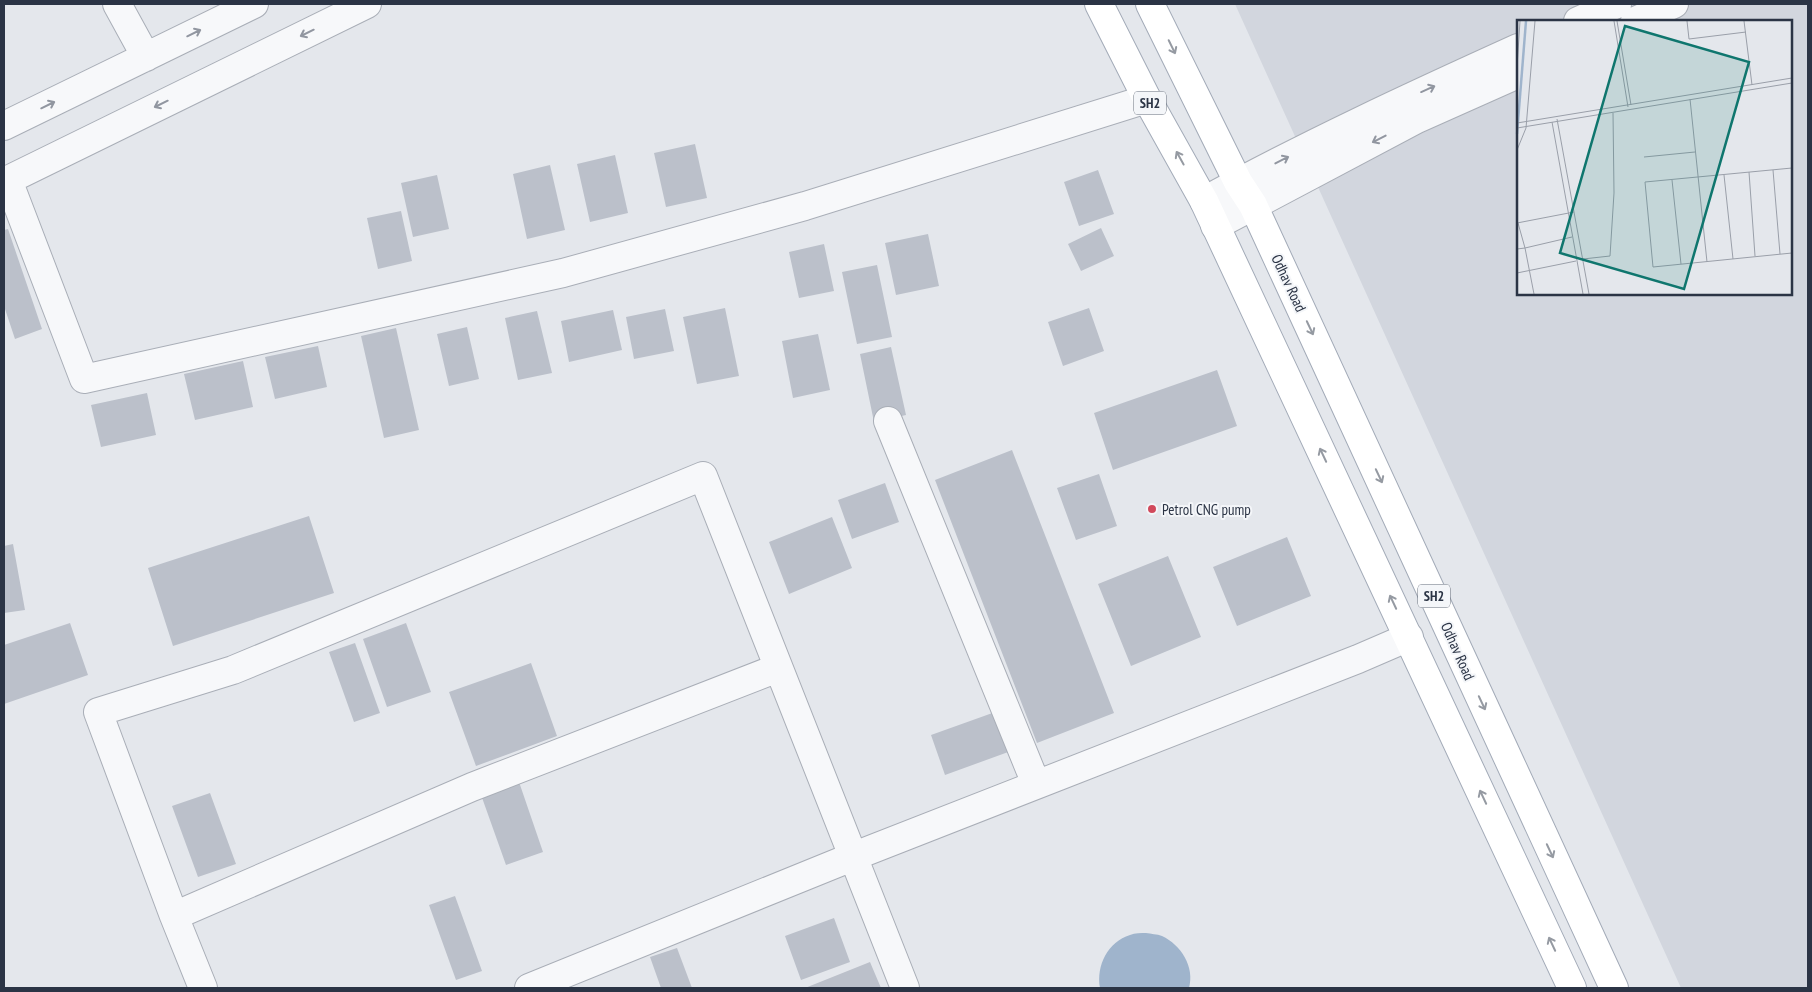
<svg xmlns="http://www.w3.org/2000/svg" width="1812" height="992" viewBox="0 0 1812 992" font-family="'PT Sans Narrow',sans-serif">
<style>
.built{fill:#d2d6de;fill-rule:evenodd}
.water{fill:#9fb4cc}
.building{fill:#bbc0ca}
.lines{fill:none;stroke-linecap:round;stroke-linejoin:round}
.minor-casing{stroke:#a9aeb7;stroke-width:30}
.major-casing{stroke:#a3abb8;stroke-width:30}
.minor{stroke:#f7f8fa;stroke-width:28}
.major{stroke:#fff;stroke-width:28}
.oneway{stroke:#9196a0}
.oneway2{stroke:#959aa2}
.poi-dot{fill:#d1495b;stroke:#f4f6f9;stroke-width:2}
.labels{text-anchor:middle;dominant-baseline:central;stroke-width:4;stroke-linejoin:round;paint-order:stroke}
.shield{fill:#f4f6f9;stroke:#676e7b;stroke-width:1}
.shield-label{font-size:14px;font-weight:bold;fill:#2b3445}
.street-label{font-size:15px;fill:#2b3445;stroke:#f4f6f9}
.poi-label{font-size:15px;fill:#2b3445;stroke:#f4f6f9;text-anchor:start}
.inset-river{fill:none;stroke:#9fb4cc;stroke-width:2.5}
.inset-road{fill:none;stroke:#9a9fa9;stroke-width:1}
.view{fill:#0f766e;fill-opacity:0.15;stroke:#0f766e;stroke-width:2.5}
.inset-edge{fill:none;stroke:#2b3445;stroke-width:2.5}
</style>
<rect width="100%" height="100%" fill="#e4e7ec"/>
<path class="built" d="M1235 4H1808V988H1681ZM1518 21H1791V294H1518Z"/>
<path class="water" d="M1146 933C1151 934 1157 934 1162 936 1181 945 1195 967 1189 988H1100C1096 965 1108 942 1130 935 1135 933 1141 933 1146 933Z"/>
<path class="building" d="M695 144 707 198 666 207 654 153Z
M615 155 628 213 590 222 577 164Z
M550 165 565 230 527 239 513 174Z
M1098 170 1114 214 1079 226 1064 182Z
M437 175 449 229 413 237 401 183Z
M401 211 412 261 378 269 367 218Z
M1101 228 1114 256 1081 271 1068 244Z
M8 229 42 329 15 339 4 306V230Z
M928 234 939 286 896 295 885 243Z
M824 244 834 291 799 298 789 252Z
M877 265 892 337 857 344 842 272Z
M725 308 739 376 697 384 683 317Z
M1089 308 1104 351 1063 366 1048 322Z
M665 309 674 351 634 359 626 317Z
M613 310 622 350 569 362 561 321Z
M537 311 552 373 518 380 505 318Z
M467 327 479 379 449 386 437 334Z
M396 328 419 430 384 438 361 336Z
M818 334 830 390 793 398 782 341Z
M318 346 327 387 275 399 265 357Z
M891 347 906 415 874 422 860 354Z
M243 361 253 407 195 420 184 374Z
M1217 370 1237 426 1113 470 1094 413Z
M147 393 156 435 101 447 91 405Z
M1012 450 1114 713 1037 743 935 480Z
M1099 474 1117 526 1076 540 1057 488Z
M885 483 899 522 852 539 838 500Z
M309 516 334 593 173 646 148 568Z
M832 517 852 568 789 594 769 542Z
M1287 537 1311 596 1237 626 1213 567Z
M13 544 25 610 4 613V546Z
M1168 556 1201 637 1131 666 1098 584Z
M70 623 88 675 4 704V645Z
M406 623 431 692 387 707 363 639Z
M355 643 380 713 354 722 329 652Z
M531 663 557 736 476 766 449 692Z
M998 711 1011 751 945 775 931 735Z
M518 779 543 852 506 865 480 792Z
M210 793 236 864 198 877 172 806Z
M455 896 482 971 456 980 429 905Z
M834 918 850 962 801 980 785 936Z
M677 948 692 988H661L650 957Z
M870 962 881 988H805Z"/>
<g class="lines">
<defs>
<path id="minor" d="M117 4 146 57
M1578 21 1617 4
M1635 21 1674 4
M4 126 254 4
M8 180 84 379 563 273 805 206 1147 99
M4 182 367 4
M1204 201C1306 145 1412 96 1518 48
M1215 226 1417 119 1518 74
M888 421 1036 784
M174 916 472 787 778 668
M203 988 174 916 98 712 233 670 703 476 905 988
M529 988 852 857 1358 659 1409 637"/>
<path id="major" d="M1099 4 1147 99 1204 201 1572 988
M1150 4 1238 182 1253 205C1374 466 1493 727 1614 988"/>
</defs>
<use href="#minor" class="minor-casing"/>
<use href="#major" class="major-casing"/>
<use href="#minor" class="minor"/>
<use href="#major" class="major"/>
</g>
<defs><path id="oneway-shaft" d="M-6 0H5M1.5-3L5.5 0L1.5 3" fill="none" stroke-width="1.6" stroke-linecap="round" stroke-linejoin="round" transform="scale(1.25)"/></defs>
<g class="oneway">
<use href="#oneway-shaft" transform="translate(194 33) rotate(-26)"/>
<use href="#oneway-shaft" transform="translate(307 33) rotate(154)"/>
<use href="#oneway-shaft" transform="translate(1428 89) rotate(-24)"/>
<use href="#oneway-shaft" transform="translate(161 104) rotate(154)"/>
<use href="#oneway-shaft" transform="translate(48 105) rotate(-26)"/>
<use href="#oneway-shaft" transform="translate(1379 139) rotate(153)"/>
<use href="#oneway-shaft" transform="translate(1282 160) rotate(-27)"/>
</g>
<g class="oneway2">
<use href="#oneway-shaft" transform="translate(1172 47) rotate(64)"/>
<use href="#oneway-shaft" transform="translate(1180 158) rotate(-119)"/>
<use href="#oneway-shaft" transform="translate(1310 328) rotate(65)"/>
<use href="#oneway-shaft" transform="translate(1323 455) rotate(-115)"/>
<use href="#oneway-shaft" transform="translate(1379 476) rotate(65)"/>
<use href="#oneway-shaft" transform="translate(1393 602) rotate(-115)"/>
<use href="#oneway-shaft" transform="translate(1482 703) rotate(65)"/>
<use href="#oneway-shaft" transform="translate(1483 797) rotate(-115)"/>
<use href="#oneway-shaft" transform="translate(1550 851) rotate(65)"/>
<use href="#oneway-shaft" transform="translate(1552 944) rotate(-115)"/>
</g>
<circle class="poi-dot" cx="1152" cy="509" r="5"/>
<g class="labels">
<g class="shield">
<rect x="1134" y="91.5" width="32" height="23" rx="4"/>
<rect x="1418" y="584.5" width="32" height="23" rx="4"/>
</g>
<g class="shield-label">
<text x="1150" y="103">SH2</text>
<text x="1434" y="596">SH2</text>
</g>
<g class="street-label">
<text transform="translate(1289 283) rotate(65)">Odhav Road</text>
<text transform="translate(1458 651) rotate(66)">Odhav Road</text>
</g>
<g class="poi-label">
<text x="1162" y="509">Petrol CNG pump</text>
</g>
</g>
<g transform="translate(1517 20)">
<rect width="275" height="275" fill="#e4e7ec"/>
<path class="inset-river" d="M0 114 9 1"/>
<path class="inset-road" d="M97 1 111 87M100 1 114 85M170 1 172 19 229 12M227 1 235 65M0 47 3 1M173 79 190 242M40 99 72 274M35 102 66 274M0 103 275 58M0 108 275 63M0 130 9 108 18 1M127 137 178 132M275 148 128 162 136 247 275 233M256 150 263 234M232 152 238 236M207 155 216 239M155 160 164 244M0 203 57 192M1 203 8 228 55 217M0 229 8 228 17 274M66 239 93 236 97 173 96 93M0 253 59 241"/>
<path class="view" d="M108 6 232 42 167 269 43 233Z"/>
<rect width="275" height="275" class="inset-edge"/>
</g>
<rect width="1812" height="992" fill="none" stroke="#2b3445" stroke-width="10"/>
</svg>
